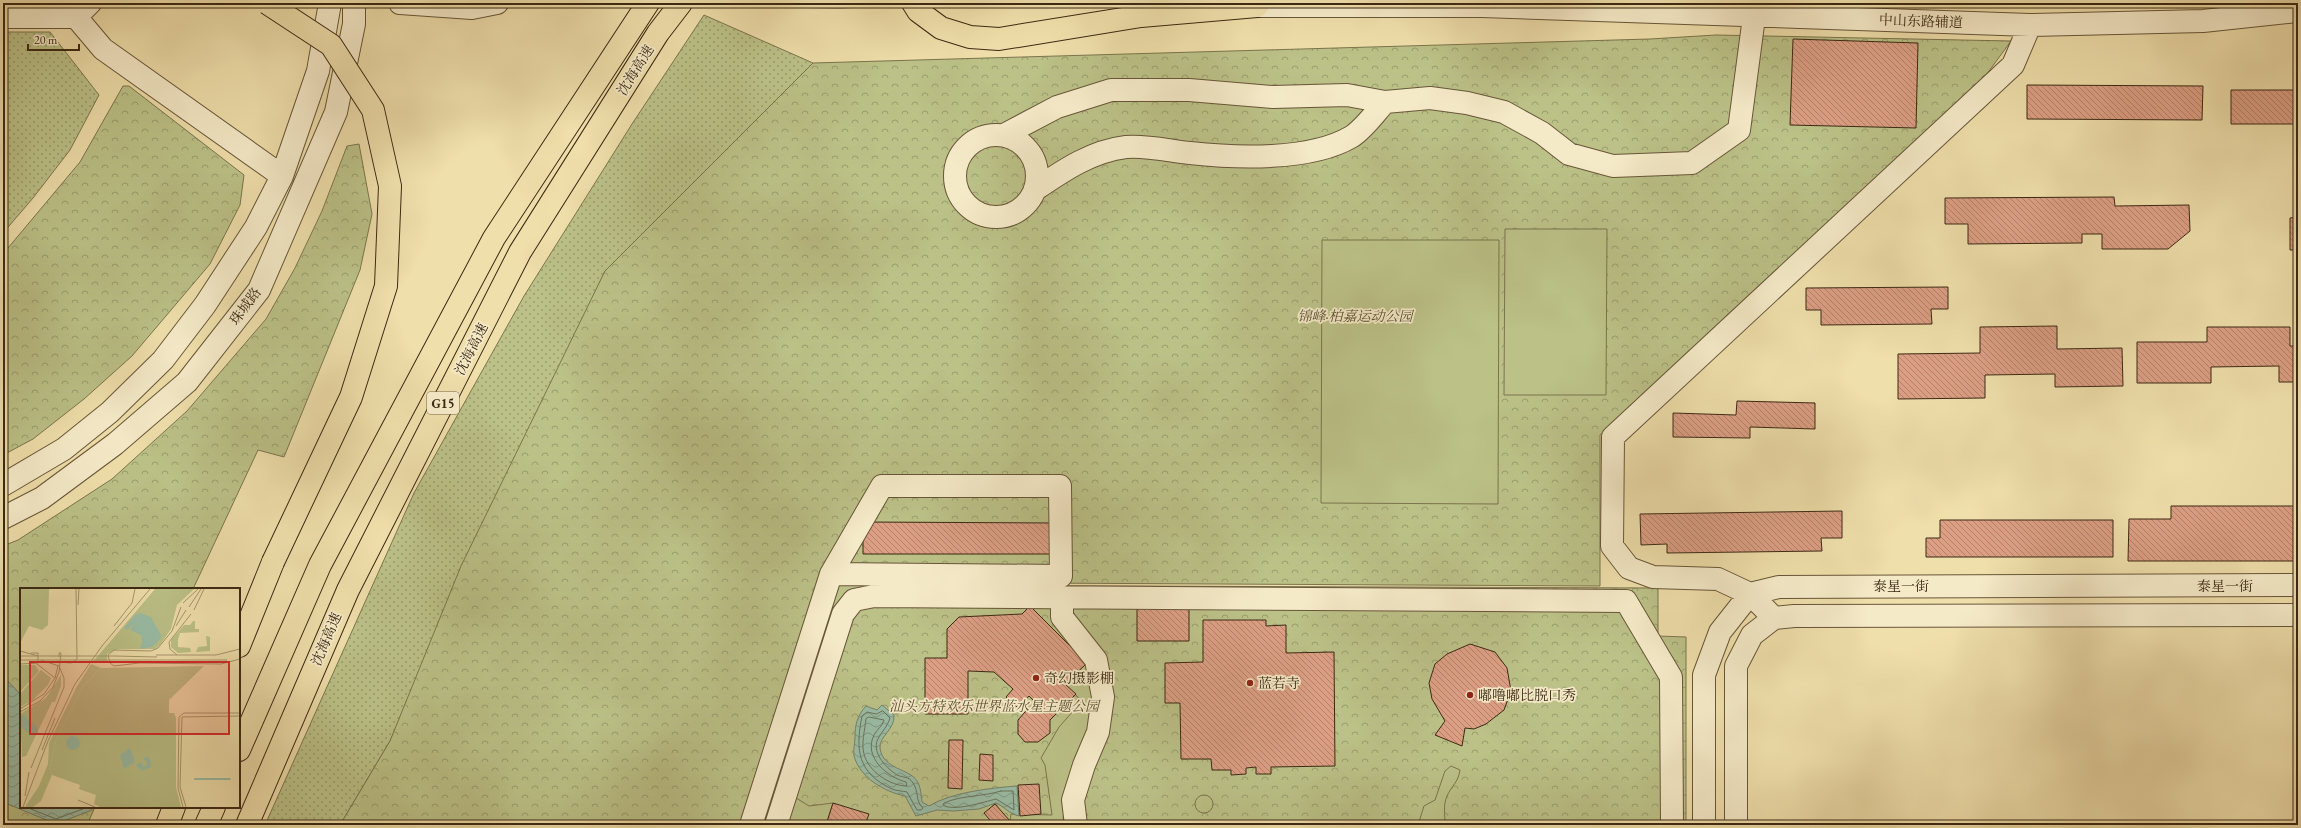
<svg xmlns="http://www.w3.org/2000/svg" width="2301" height="828" viewBox="0 0 2301 828" font-family="'EB Garamond','Noto Serif SC',serif">
<style>
.grass{fill:url(#grass-dots);stroke:#7b754d}
.forest{fill:url(#forest-crowns);stroke:#7b754d}
.garden{fill:#bbc187;stroke:#7b754d}
.water{fill:url(#water-waves);stroke:#74826b}
.lines{fill:none;stroke-linecap:round;stroke-linejoin:round}
.shore{stroke:#6a735c;stroke-width:1}
.building{fill:url(#building-back-hatch);stroke:#3b2913}
.minor-casing{stroke:#685639;stroke-width:24}
.highway-casing{stroke:#3b2913;stroke-width:24}
.minor{stroke:#f5eac8;stroke-width:22}
.highway{stroke:#efdfab;stroke-width:22}
.highway-bridge-casing{stroke:#3b2913;stroke-width:24;stroke-linecap:butt}
.highway-bridge{stroke:#efdfab;stroke-width:22}
.poi-dot{fill:#8f2418;stroke:#f5eac8;stroke-width:1.5}
.labels{text-anchor:middle;dominant-baseline:central;stroke-width:3.5;stroke-linejoin:round;paint-order:stroke}
.shield{fill:#f5eac8;stroke:#736349;stroke-width:1}
.shield-label{font-size:13px;font-weight:bold;fill:#3b2913}
.street-label{font-size:14px;fill:#3b2913;stroke:#f5eac8}
.park-label{font-size:14px;font-style:italic;fill:#5b4f30;stroke:#f5eac8}
.poi-label{font-size:14px;fill:#3b2913;stroke:#f5eac8;text-anchor:start}
.inset-road{fill:none;stroke:#a7966e;stroke-width:1}
.view{fill:#d62828;fill-opacity:0.15;stroke:#d62828;stroke-width:2}
.inset-edge{fill:none;stroke:#3b2913;stroke-width:2}
</style>
<defs>
<pattern id="grass-dots" width="8" height="8" patternUnits="userSpaceOnUse"><rect width="8" height="8" fill="#bbc187"/><path d="M2 2h.1M6 6h.1" fill="none" stroke="#999d6d" stroke-width="1.8" stroke-linecap="round"/></pattern>
<pattern id="forest-crowns" width="20" height="18" patternUnits="userSpaceOnUse"><rect width="20" height="18" fill="#bbc187"/><path d="M2 6a3 3 0 1 1 6 0M12 15a3 3 0 1 1 6 0" fill="none" stroke="#999d6d"/></pattern>
<pattern id="water-waves" width="16" height="10" patternUnits="userSpaceOnUse"><rect width="16" height="10" fill="#9abda6"/><path d="M0 5q4-4 8 0t8 0" fill="none" stroke="#7f9a86"/></pattern>
<pattern id="building-back-hatch" width="6" height="6" patternUnits="userSpaceOnUse"><rect width="6" height="6" fill="#dc9f84"/><path d="M-1 5l2 2M0 0l6 6M5-1l2 2" fill="none" stroke="#b4826b"/></pattern>
</defs>
<rect width="100%" height="100%" fill="#efdfab"/>
<filter id="stains"><feTurbulence type="fractalNoise" baseFrequency=".005" numOctaves="4"/><feColorMatrix values="0 0 0 0 .2 0 0 0 0 .09 0 0 0 0 .02 0 0 0 .5 -.17"/></filter>
<radialGradient id="worn" r=".72"><stop offset=".6" stop-color="#630" stop-opacity="0"/><stop offset="1" stop-color="#630" stop-opacity=".3"/></radialGradient>
<path class="grass" d="M704 15 813 63 605 271 390 741 340 825H265L414 493 524 296 632 124Z
M3 32H50L99 95 70 150 33 198 3 233Z"/>
<path class="forest" d="M712 3H892L893 6 840 8 710 6Z
M1716 35 2011 41 1981 82 1600 435V586L838 582 761 825H340L390 741 461 566 605 271 813 63 1650 39Z
M123 86H129L244 175 240 205 210 264 132 356 84 399 33 439 3 455V254L80 162Z
M359 144 372 214 360 270 284 457 258 450 193 589H21V807H95L87 825H3V546L18 540 112 479 187 411 266 319 295 268 322 211 347 146Z
M838 585 1658 588V636L1686 637V825H762Z"/>
<path class="garden" d="M1505 229H1607L1606 395H1504Z
M1322 240H1499L1498 504 1321 503Z
M1087 663C1089 673 1095 685 1094 695 1093 741 1063 779 1063 825H1013L1010 821 1011 814 1052 815 1045 765 1041 758 1059 727 1082 701 1065 684Z
M1451 766 1460 770C1458 783 1452 785 1447 796 1443 805 1445 815 1445 825H1418L1424 806 1435 800 1445 771Z
M1195 804a9 9 0 1 1 18 0a9 9 0 1 1-18 0Z
M793 796 809 806 833 803 826 825H783Z"/>
<path class="water" d="M3 676 21 695V807H92V810L56 824 3 802Z
M882 705 894 715C895 730 879 736 880 748 883 770 909 768 917 781 921 787 921 795 922 802L929 806C952 792 991 788 1017 786L1019 816C1009 814 1005 807 996 803L979 809 954 811 937 810 916 816 905 796C885 792 860 778 854 756 853 750 855 743 855 737 855 725 857 716 866 706L877 710Z"/>
<g class="lines">
<path class="shore" d="M883 711 890 718C887 727 883 730 879 737 870 751 885 767 897 775 903 778 909 776 913 783 919 791 915 801 923 808L921 810H917L907 792C903 791 897 791 892 789 858 773 855 751 862 716L867 712 876 714Z
M869 717 884 720C882 727 877 729 874 735 863 757 887 777 906 782L907 786C890 786 868 771 864 754 861 744 865 729 866 719Z
M1001 791H1013L1014 810 996 799C984 802 953 812 943 805L944 803C962 795 982 797 1001 791Z
M26 807 56 819 88 807"/>
</g>
<path class="building" d="M1793 39 1918 43 1916 128 1790 125Z
M2027 85 2203 86 2202 120 2027 119Z
M2231 90H2298V124H2231Z
M2114 197 2115 206 2189 205 2190 231 2168 249H2102V234H2082V243L1968 244V224H1945V198Z
M2298 217V250H2290V218Z
M1948 287V309H1931L1932 324 1821 325V310H1806V288Z
M2057 326V349L2122 348 2123 386 2055 387V374L1985 375V398L1898 399V354L1980 353V327Z
M2207 327H2290V346H2298V382H2279V366L2211 367V383H2137V342H2207Z
M1737 401 1815 403V429L1750 427V438L1673 437V413L1736 415Z
M2171 506H2298V561H2128L2129 519H2171Z
M1842 511V538H1821L1822 551 1667 553V544L1641 545 1640 514Z
M1940 520H2113V557H1926V538H1940Z
M863 522 1056 523V554H863Z
M1030 606 1087 663 1065 684 1076 694 1050 720V733L1038 742H1025L1018 734V720L1025 712 1038 705 1029 696 1018 708 1006 697 1013 689 994 672 968 671V714H925V658H947V629L959 617 1022 614Z
M1137 607H1189V641H1137Z
M1203 620H1266V626L1286 625V653L1334 652 1335 766 1271 767V774H1256V767L1246 768V774L1231 775V770H1212L1211 759H1181L1180 703H1165V663L1203 662Z
M1470 644 1495 652 1507 668 1511 691 1504 710 1486 724 1474 729 1465 728 1462 746 1435 735 1445 721 1432 699 1429 683 1435 664 1447 654Z
M949 740H963L962 789 948 788Z
M980 754 993 755V781L979 780Z
M1039 784 1041 814 1020 816 1018 785Z
M833 803 869 814 865 825H826Z
M995 804 1010 821 1013 825H994L984 813Z"/>
<g class="lines">
<defs>
<path id="minor" d="M400 3 472 8 497 3
M1239 4 1257 6H1482L2030 25 2203 21 2298 11
M3 17H76L90 3
M76 17 103 49 282 176
M955 176a41 41 0 1 1 82 0a41 41 0 1 1-82 0Z
M1004 135 1057 107 1111 90H1189L1273 97 1347 95 1385 102 1430 98 1467 103 1504 112 1542 133 1569 154 1613 166 1692 163 1739 130 1754 17
M1036 189C1064 170 1092 151 1126 147 1146 145 1170 151 1190 153 1236 158 1310 161 1351 137 1363 130 1375 113 1385 102
M3 485 64 449 110 412 163 360 205 305 256 227 282 176 318 71 330 3
M3 518 42 498 115 444 187 382 259 290 336 112 354 24V3
M1062 598V617L1096 660 1103 697 1098 732 1084 765 1073 800 1076 825
M1774 618 1750 594 1718 579 1653 577 1629 568 1612 546 1613 437 2013 65 2030 25
M751 825 831 574 882 486H1060L1061 576 831 574
M776 825 843 614 854 600 874 596 1626 601 1671 677 1672 825
M1704 825V675L1720 632 1750 594 1779 587 2298 585
M1736 825V666L1752 635 1774 618 1794 616 2298 615"/>
<path id="highway" d="M913 3 918 11 941 28 970 37 999 39 1141 16 1257 6
M239 646 273 562
M239 750 320 565 494 238 648 3
M167 825 174 807
M206 825 214 807
M247 825 348 590 520 252 658 33 681 3"/>
</defs>
<use href="#minor" class="minor-casing"/>
<use href="#highway" class="highway-casing"/>
<use href="#minor" class="minor"/>
<use href="#highway" class="highway"/>
<defs>
<path id="highway-bridge" d="M267 3 331 45 373 110 390 186 386 286 351 397 273 562"/>
</defs>
<use href="#highway-bridge" class="highway-bridge-casing"/>
<use href="#highway-bridge" class="highway-bridge"/>
</g>
<g class="poi-dot">
<circle cx="1036" cy="678" r="4"/>
<circle cx="1250" cy="683" r="4"/>
<circle cx="1470" cy="695" r="4"/>
</g>
<g class="labels">
<rect class="shield" x="427" y="392" width="32" height="22" rx="3"/>
<g class="shield-label">
<text x="443" y="403">G15</text>
</g>
<g class="street-label">
<text transform="translate(1921 21) rotate(2)">中山东路辅道</text>
<text transform="translate(635 70) rotate(-58)">沈海高速</text>
<text transform="translate(245 306) rotate(-54)">珠城路</text>
<text transform="translate(471 349) rotate(-63)">沈海高速</text>
<text x="1901" y="586">泰星一街</text>
<text x="2225" y="586">泰星一街</text>
<text transform="translate(326 639) rotate(-67)">沈海高速</text>
</g>
<g class="park-label">
<text x="1355" y="316">锦峰·柏嘉运动公园</text>
<text x="994" y="706">汕头方特欢乐世界蓝水星主题公园</text>
</g>
<g class="poi-label">
<text x="1044" y="678">奇幻摄影棚</text>
<text x="1258" y="683">蓝若寺</text>
<text x="1478" y="695">嘟噜嘟比脱口秀</text>
</g>
</g>
<g transform="translate(20 588)">
<rect width="220" height="220" fill="#efdfab"/>
<path d="M173 33H175V41H179V44L160 45 158 52V59L170 60 171 64 158 65 151 59V52L164 37H170ZM186 48 190 49V63L176 64 178 59 187 58ZM71 76 81 80 63 98 36 152 30 180 32 187 21 213 13 219H5L19 198 28 176 29 155 56 100ZM0 77H15L19 83 0 104Z" fill="#bbc187"/>
<path d="M0 1H29L28 37 22 42 9 38 0 55ZM135 1H174L157 17 151 41 140 57 135 61H98L87 66V75H72ZM184 78 149 112V125H154L156 130V199L161 219H80L74 216 76 207 59 201 60 197 32 187 30 180 36 152 63 98 81 80ZM21 82 31 90 28 97 13 112 0 119V106ZM41 87V98L35 114H32L6 168 2 169 0 126 26 110Z" fill="#bbc187"/>
<path d="M140 1H170L156 11 150 26 135 15 130 21 128 18 127 15Z" fill="#bbc187"/>
<path d="M149 94V109H140V118H125V95Z" fill="#bbc187"/>
<path d="M121 25 131 29 141 47V50L132 59 120 61 122 55 121 47 110 42 115 35 107 42 104 40 115 27ZM3 127 17 139 18 145 7 144 0 138V128ZM46 155a7 7 0 1 1 14 0a7 7 0 1 1-14 0ZM110 160 115 174 104 181 100 167ZM127 168 131 173V179L122 183 116 177 121 174 124 179 127 177 126 172H123ZM174 190H210L211 192H174Z" fill="#9abda6"/>
<path class="inset-road" d="M163 15 178 1M58 17 59 1M169 19 181 1M174 22 184 1M94 38 112 15 115 1M156 38 166 22M0 63 18 68M136 67H196L220 61M157 67 150 61 149 54 171 26M0 68H95M95 68 137 69M0 72H95M95 72H207M39 74 51 75 57 71 56 1M119 75 201 76 220 71M119 75 94 78 90 75 88 67 94 62 131 63 138 60 152 43 161 19M0 76 18 75V65H11M17 76 35 90M0 121 24 106 35 90 38 78M0 124 20 113 33 99 39 84 41 65H39V69M22 162 35 130M11 180 44 99V90L39 78 21 72M5 208 9 184M58 212 75 219M3 219 28 153 55 96 82 58 130 1M163 219 158 200 159 129 164 125H220M166 219 160 199 162 129 220 128"/>
<path class="view" d="M10 74H209V146H10Z"/>
<rect width="220" height="220" class="inset-edge"/>
</g>
<rect width="2301" height="828" fill="none" stroke="#efdfab" stroke-width="16"/>
<rect x="4" y="4" width="2293" height="820" fill="none" stroke="#3b2913" stroke-width="2"/>
<rect x="8" y="8" width="2285" height="812" fill="none" stroke="#3b2913"/>
<path d="M28 44v6h51v-6" fill="none" stroke="#3b2913" stroke-width="2"/>
<text x="34" y="44" font-size="12" fill="#3b2913" stroke="#f5eac8" stroke-width="3" paint-order="stroke">20 m</text>
<rect width="100%" height="100%" filter="url(#stains)"/>
<rect width="100%" height="100%" fill="url(#worn)"/>
</svg>
